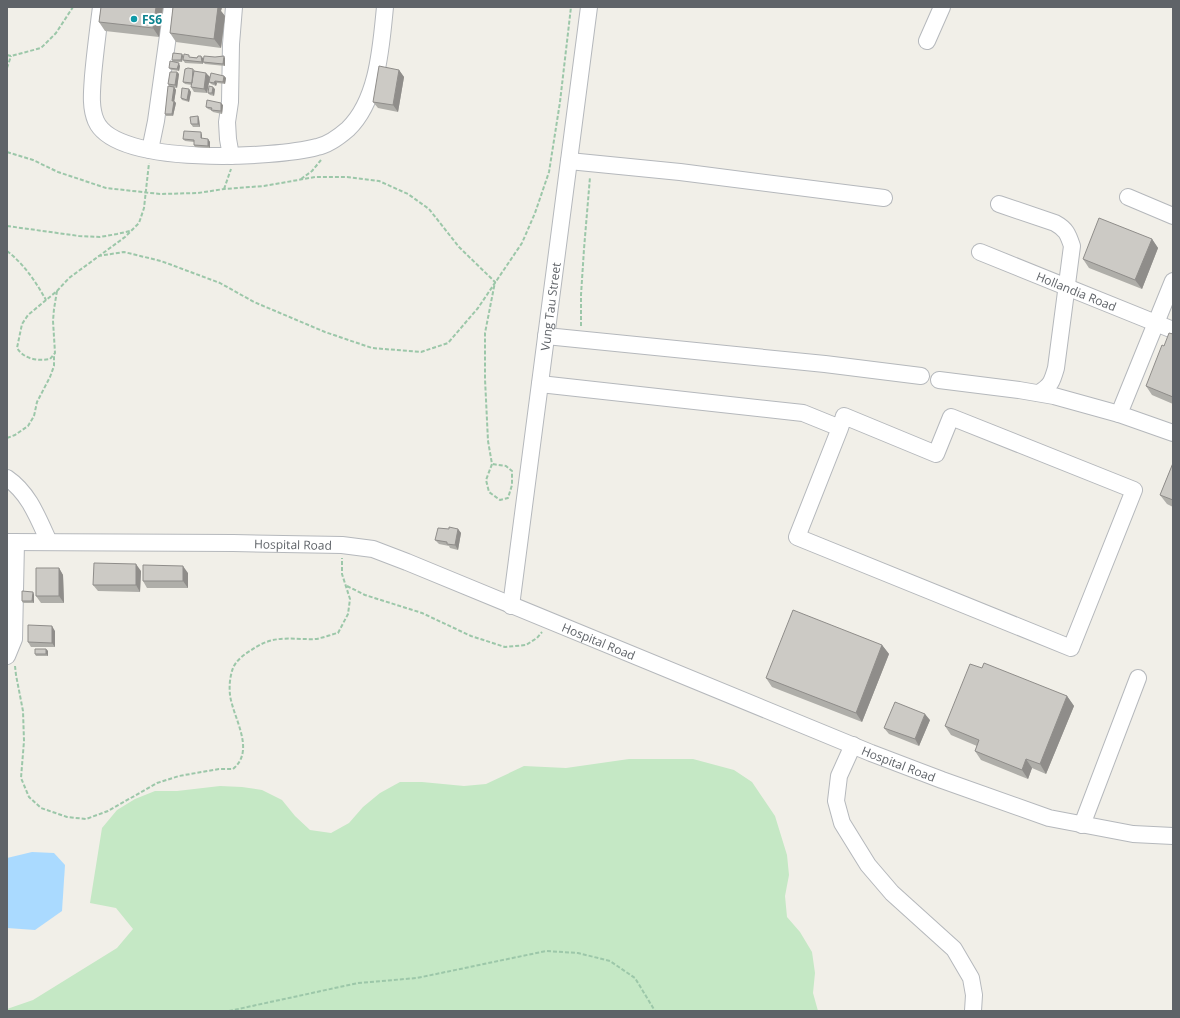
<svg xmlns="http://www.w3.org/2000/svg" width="1180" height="1018" viewBox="0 0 1180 1018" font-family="'Open Sans',sans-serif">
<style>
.green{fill:#c5e8c5}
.water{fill:#aadaff}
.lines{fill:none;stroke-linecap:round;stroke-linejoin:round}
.minor-casing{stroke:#b5b8bc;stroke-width:18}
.path{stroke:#9cc7a9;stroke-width:2;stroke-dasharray:4 2;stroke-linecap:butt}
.minor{stroke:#fff;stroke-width:16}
.wall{fill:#afaea9}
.shaded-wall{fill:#8f8d8a}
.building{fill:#cccac5;stroke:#8f8d8a}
.culture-dot{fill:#0f9aa8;stroke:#fff;stroke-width:1.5}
.labels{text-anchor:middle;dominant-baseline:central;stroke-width:4;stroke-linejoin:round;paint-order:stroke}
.culture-label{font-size:12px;font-weight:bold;fill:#0d838f;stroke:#fff;text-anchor:start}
.street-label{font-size:12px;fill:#5f6368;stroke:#fff}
</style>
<rect width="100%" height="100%" fill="#f1efe8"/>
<path class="green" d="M629 759H693L734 770 752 782 775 816 787 855 789 875 785 896 787 917 800 932 812 952 815 973 813 993 818 1011H7V1009L33 1000 117 948 133 929 116 908 90 903 102 828 117 810 135 799 155 791H177L220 786 242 787 262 790 282 800 295 816 310 830 331 833 349 823 363 807 380 793 400 782H422L464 786 486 784 524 766 566 768Z"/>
<path class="water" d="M32 852 54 853 65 865 62 911 35 930 7 928V858Z"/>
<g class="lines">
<defs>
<g id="minor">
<path d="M101 7C98 30 95 53 93 76 92 91 90 107 96 121 116 167 276 158 317 147 328 145 340 136 348 129 378 100 381 47 385 7"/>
<path d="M927 41 942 7"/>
<path d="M150 150 156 121 172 7"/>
<path d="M231 156 228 139 227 122 230 102 231 44 234 7"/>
<path d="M569 161 680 172 884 198"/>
<path d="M1128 197 1173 216"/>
<path d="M999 204 1055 223C1066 229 1068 234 1072 246L1056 368C1052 382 1051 385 1039 393"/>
<path id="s1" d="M980 252 1173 330"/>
<path d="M1173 281 1119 414 1173 433"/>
<path d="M546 336 825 364 921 376"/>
<path d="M939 380 1019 390 1054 396 1119 414"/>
<path d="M540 384 803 413 840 428 797 537 1071 648 1134 490 951 417 936 454 844 416 840 428"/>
<path d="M7 478C29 493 38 518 49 542"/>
<path id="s2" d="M7 542 233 543 342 545 373 549 407 562 871 753 942 780 1049 818 1133 834 1173 836"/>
<path id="s3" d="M511 606 589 7"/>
<path d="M7 656 14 639 16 542"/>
<path d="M853 745 839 776 836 801 842 823 868 865 892 893 954 949 971 978 974 995 973 1011"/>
<path d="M1082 825 1138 678"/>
</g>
</defs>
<use href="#minor" class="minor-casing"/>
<path class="path" d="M7 55 11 56 41 48 56 33 73 7
M7 68 11 56
M7 152 33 160 58 172 106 188 160 194 198 193 224 189 264 186 315 177H347L379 181 408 194 429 209 459 247 495 282 485 333V379L488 441 492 464 486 480 489 492 500 500 508 498 512 485V471L506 466 492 464
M301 179 312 171 321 160
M224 189 231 169
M7 226 79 236 100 237 117 234 130 231
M7 251C24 264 36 282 46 300
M98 256 124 252 161 261 220 283 254 302 325 332 372 348 421 352 448 343 478 308 522 243 535 213 549 172 560 102 571 7
M57 291 54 309 53 321 55 353 50 359C38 361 25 360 17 348L22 324 28 315 57 291 69 278 125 237 139 223 144 208 149 163
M581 326V295L584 249 590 177
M7 438 15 435 28 426 34 416 37 402 50 377 54 366V355
M347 586 365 595 422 613 471 636 505 647 526 645 537 638 542 632
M15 666 16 675 23 711 24 741 21 778 29 797 41 808 67 817 86 819 108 811 157 783 179 776 219 769H233C256 750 233 718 230 695 229 686 230 676 233 668 236 661 243 655 250 651 268 638 280 638 302 639 308 639 315 640 320 638 326 637 332 634 338 633L348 614 350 599 342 574V558
M229 1011 358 983 417 978 546 951 578 953 610 961 635 978 655 1011"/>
<use href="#minor" class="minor"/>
</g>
<path class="wall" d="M101 7H163L159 37 105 31 99 22Z
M173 7H222L221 11 225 16 221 48 176 42 170 33Z
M182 54 183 56 182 62H174L180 66 179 71 171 70 169 68 174 62 172 60Z
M191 57 203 58V62L225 58V66L205 64 203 62V64L185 63 183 60Z
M193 69 195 71 210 77 207 93 194 92 191 87 192 85 185 84 183 82Z
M399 70 404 77 398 112 378 108 373 102Z
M177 72 179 74 177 88 170 87 168 84Z
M224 76 226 78 225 84 217 83 216 86 211 84 209 82Z
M174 87 176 90 174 101 176 103 173 116H166L165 114Z
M189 89 191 92 189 102 182 100 181 98Z
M215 89 214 96 210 95 208 93Z
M223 105 222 114 213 112 211 110 208 109 206 107Z
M198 116 199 119 200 127H193L191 124Z
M202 135V139H208L210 142V148L195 147 194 145V142L185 141 183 139Z
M1152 239 1158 248 1142 289 1089 268 1083 259Z
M1173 334V404L1152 395 1146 386 1164 346Z
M1173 463V507L1167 504 1160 495Z
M449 529H458L461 533 458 550 450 548 449 546 439 544 435 540Z
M59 568 63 575 64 603H41L36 596Z
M141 571 140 592 98 591 93 585Z
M188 573V588H147L143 581Z
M34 594V603H23L22 601Z
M55 631V647H31L28 642Z
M882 645 889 654 862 722 772 687 766 678Z
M46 649 48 651V656H36L35 654Z
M982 668 1067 696 1074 706 1046 774 1032 768 1028 779 981 760 975 751 977 746 951 735 945 726Z
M930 720 919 746 889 734 884 728Z"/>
<path class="shaded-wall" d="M156 7H163L159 37 153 28Z
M215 7H222L221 11 225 16 221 48 214 39Z
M182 54 183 56 182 62 181 60Z
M201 56 203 58V64L202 62Z
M224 56 225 58V66L223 64Z
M179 63 180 66 179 71 177 69Z
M399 70 404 77 398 112 393 105Z
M177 72 179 74 177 88 175 85Z
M206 73 210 77 207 93 204 89Z
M224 76 226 78 225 84 223 82Z
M215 81 217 83 216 86 214 83Z
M174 87 176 90 174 103 172 101Z
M213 87 215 89 214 96 212 93Z
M189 89 191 92 189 102 187 100Z
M174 101 176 103 173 116 172 114Z
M221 103 223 105 222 114 221 111Z
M198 116 199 119 200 127 198 124Z
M201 132 202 135V141L201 138Z
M208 139 210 142V148L208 146Z
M1152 239 1158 248 1142 289 1135 280Z
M458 529 461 533 458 550 455 545Z
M136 564 141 571 140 592 136 585Z
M183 566 188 573V588L183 581Z
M59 568 63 575 64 603 59 596Z
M33 592 34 594V603L32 601Z
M52 626 55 631V647L52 643Z
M882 645 889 654 862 722 856 713Z
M46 649 48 651V656L46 654Z
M1067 696 1074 706 1046 774 1040 764Z
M925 714 930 720 919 746 915 739Z
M1026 759 1032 768 1028 779 1022 770Z"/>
<path class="building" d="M101 7H156L153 28 99 22Z
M173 7H218L214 39 170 33Z
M173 53 182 54 181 60H172Z
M184 54 189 55V57L197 58 198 56H201L202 62 183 60Z
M204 56 215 57 224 56 223 64 203 62Z
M170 61 179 63 177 69 169 68Z
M379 66 399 70 393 105 373 102Z
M188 68 193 69 192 83 183 82 185 69Z
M194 71 206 73 204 89 191 87Z
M170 72H177L175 85 168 84Z
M211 73 224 76 223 82 215 81 214 83 209 82Z
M168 86 174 87 172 101H174L172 114H165Z
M209 86 213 87 212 93H208Z
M182 88 189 89 187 100 181 98Z
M207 100 221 103V111L211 110 212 108 206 107Z
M198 116V124H191L190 117Z
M184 131 201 132V138L208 139V146L194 145V140L183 139Z
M1099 218 1152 239 1135 280 1083 259Z
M1169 333 1173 334V397L1146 386 1162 345 1164 346Z
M1173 463V500L1160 495Z
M449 527 458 529 455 545 447 544V542L435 540 438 528 449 529Z
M94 563 136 564V585H93Z
M143 565 183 566V581H143Z
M36 568H59V596H36Z
M22 591 33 592 32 601H22Z
M793 610 882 645 856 713 766 678Z
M28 625 52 626V643L28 642Z
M35 649H46V654H35Z
M984 663 1067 696 1040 764 1026 759 1022 770 975 751 979 740 945 726 970 664 982 668Z
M895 702 925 714 915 739 884 728Z"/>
<circle class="culture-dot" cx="134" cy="19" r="4"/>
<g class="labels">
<g class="culture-label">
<text x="142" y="19">FS6</text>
</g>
<g class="street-label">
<text stroke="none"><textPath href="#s1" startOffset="104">Hollandia Road</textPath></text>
<text stroke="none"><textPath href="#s3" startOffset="302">Vung Tau Street</textPath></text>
<text stroke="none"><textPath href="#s2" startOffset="286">Hospital Road</textPath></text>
<text stroke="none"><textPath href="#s2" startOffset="610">Hospital Road</textPath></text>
<text stroke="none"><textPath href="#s2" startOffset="934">Hospital Road</textPath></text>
</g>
</g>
<rect width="1180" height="1018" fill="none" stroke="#5f6368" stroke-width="16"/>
</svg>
